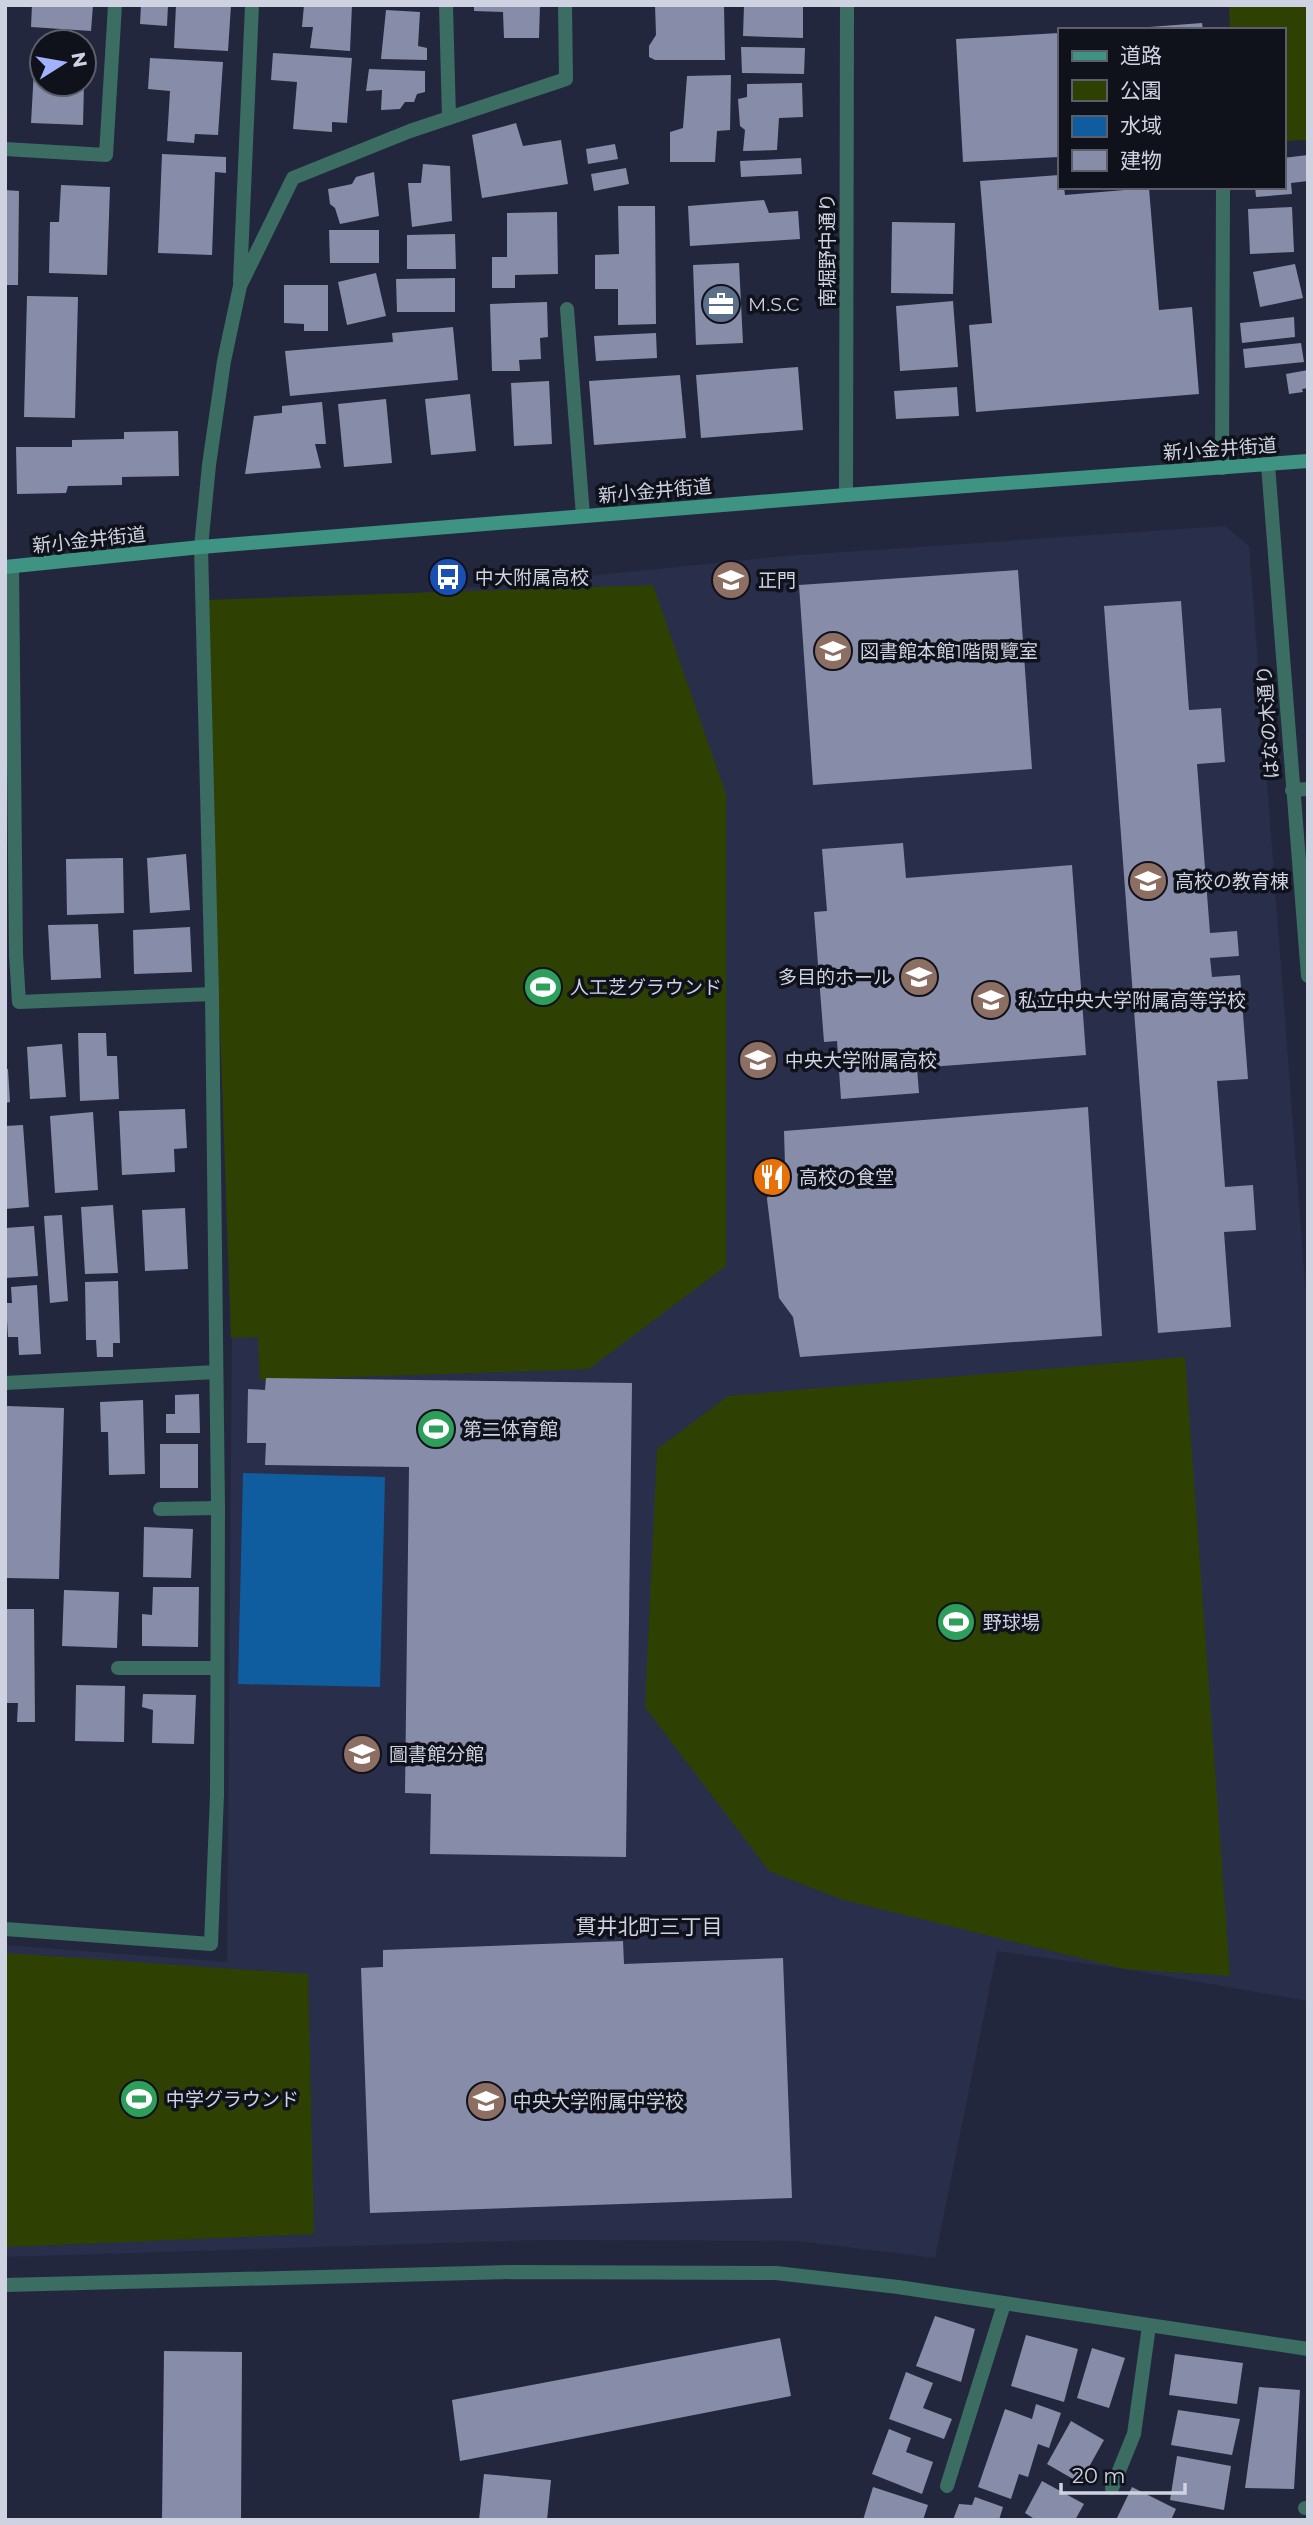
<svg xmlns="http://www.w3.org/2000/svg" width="1313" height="2525" viewBox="0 0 1313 2525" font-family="Montserrat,'Noto Sans JP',sans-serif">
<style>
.built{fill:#292e4a}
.green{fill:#2f4003}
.water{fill:#0f5d9f}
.building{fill:#878da8}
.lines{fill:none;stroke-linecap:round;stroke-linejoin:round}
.service{stroke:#3b6d62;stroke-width:14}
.minor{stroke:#3b6d62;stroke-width:14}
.tertiary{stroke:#3b6d62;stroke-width:14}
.secondary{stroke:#3e9382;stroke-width:14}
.labels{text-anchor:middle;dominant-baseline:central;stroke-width:7;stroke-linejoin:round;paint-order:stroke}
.street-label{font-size:19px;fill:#cfd3e1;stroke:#0f111b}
.poi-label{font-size:19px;fill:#cfd3e1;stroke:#0f111b;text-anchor:start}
.neighbourhood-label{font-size:21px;fill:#cfd3e1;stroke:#0f111b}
</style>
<rect width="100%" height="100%" fill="#23273d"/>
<path class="built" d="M1225 526 1249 546 1308 1322V2001L1125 1969 997 1951 935 2258 798 2241 540 2240 5 2257V1945L227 1962 232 1327 220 613 786 556Z"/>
<path class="green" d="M1229 5H1308V140L1283 141V30H1230Z
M653 585 726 794V1266L589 1369 260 1380 258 1337 231 1338 205 600Z
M1185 1357 1230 1976 1125 1969 840 1899 769 1871 645 1707 657 1449 728 1396Z
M5 1953 308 1974 314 2234 5 2247Z"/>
<path class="water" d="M243 1473 385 1477 380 1687 238 1684Z"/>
<path class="building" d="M32 5H93L91 31 31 27Z
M141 5H168L167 26 140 24Z
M176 5H231L228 51 174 48Z
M304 5H352L350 51 310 48 313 27H302Z
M474 5H540L539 38H504L503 12 474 11Z
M655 5H724L725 60H655L649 57V46L656 35Z
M744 5H803V38L743 36Z
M386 10 420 12 418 46 427 48V60L381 59Z
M1202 23 1203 30H1136V28Z
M1059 33V157L963 162 956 39Z
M741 47 805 48 804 74 742 73Z
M35 51H42V84H84L83 125 31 123Z
M273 53 352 58 347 123 332 122V132L293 129 297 82 271 80Z
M150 58 223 62 218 135 195 134 194 143 167 141 170 91 148 89Z
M369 69 425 71V92L417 94 414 102H405L400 109 381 110 382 90 366 91Z
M731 75 730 130 717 131 715 162H670V132L683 128 687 76Z
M802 83 803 117 779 118 777 150 743 151 745 130 740 126 738 99 747 97V84Z
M516 123 523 146 561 140 568 184 482 198 472 135Z
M615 144 618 159 588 164 586 149Z
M162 154 226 157V173L215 172 212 255 158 253Z
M1308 155V181L1291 183 1292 194 1256 197 1255 187H1283V158Z
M801 158 802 174 741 177 740 161Z
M423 164 450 166 452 221 412 227 408 183H421Z
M626 168 629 184 594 191 591 174Z
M374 172 379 216 340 224 335 208 330 204 328 189 352 184 356 177Z
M1059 175V187H1064L1065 195 1149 188 1159 310 1192 307 1199 394 976 412 969 325 992 323 980 181Z
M61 185 110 187 107 275 49 273 50 222H59Z
M5 190 19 191 18 285H5Z
M764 200 769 213 798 211 800 239 690 246 688 206Z
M618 206H655L656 324 618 325V289H595V255L619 254Z
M1292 207 1294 252 1250 254 1248 209Z
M557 212 558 274 515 275V288H492V257H507V213Z
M892 222 955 223 953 294 891 293Z
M329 230H379V263H330Z
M455 234 456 269H407V235Z
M739 263 743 343 696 345 693 265Z
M1295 264 1303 298 1260 307 1253 272Z
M376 273 386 316 347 325 338 282Z
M455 278V312H397L396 279Z
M284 285H328V331H304V324L284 323Z
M27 296 78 297 75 418 24 417Z
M953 301 958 367 900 371 896 306Z
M547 302 548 337 540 338 541 359 519 360 520 371H492L490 304Z
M1294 317 1295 337 1242 343 1240 323Z
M453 327 458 380 290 396 285 351 393 342 392 333Z
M656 333 657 358 596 361 594 336Z
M1301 343 1304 362 1245 368 1243 349Z
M798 367 803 430 701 438 696 375Z
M1308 370V388L1302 389 1303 392 1289 394 1286 374Z
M680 375 686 438 594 445 589 381Z
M549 381 552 444 514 446 511 383Z
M957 387 959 416 896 419 894 391Z
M470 394 476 451 431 455 425 399Z
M386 399 392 463 344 467 338 404Z
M322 402 326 444H315L321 468 245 474 254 416 282 413V406Z
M178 431 179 476 122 477V485L68 486 66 493 17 494 16 447H72V440L124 439V432Z
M1018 570 1032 769 813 785 799 585Z
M1181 601 1189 710 1221 708 1225 762 1197 764 1210 933 1237 931 1239 956 1210 958 1212 977 1240 975 1248 1079 1217 1081 1225 1187 1253 1185 1256 1230 1224 1232 1231 1327 1158 1333 1104 606Z
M903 843 906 878 1072 865 1086 1055 917 1068 919 1093 841 1099 837 1041 824 1042 814 912 827 911 822 849Z
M186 854 190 910 150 913 147 858Z
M123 858 124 913 67 915 66 859Z
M98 924 101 978 51 980 48 925Z
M190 927 192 972 134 974 133 930Z
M78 1033H106L107 1056H117L119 1099 80 1101Z
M62 1044 66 1097 30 1099 27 1047Z
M5 1069H8L10 1102 5 1103Z
M1088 1107 1102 1336 800 1357 793 1317 779 1298 767 1199 770 1180 785 1166 784 1131Z
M185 1109 187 1148 174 1149 175 1172 122 1175 119 1111Z
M93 1112 98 1190 55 1193 50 1116Z
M23 1125 29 1207 5 1209V1126Z
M113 1205 118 1273 85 1274 81 1207Z
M185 1208 188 1269 145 1271 142 1210Z
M62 1215 68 1301 50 1303 44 1216Z
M34 1226 38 1276 5 1278V1228Z
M118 1281 120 1343H113V1357H97L96 1340H86L85 1282Z
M37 1285 41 1354 19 1355 18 1337H8L6 1303H12L11 1287Z
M266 1378 632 1383 626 1857 430 1854 431 1794 405 1793 409 1467 265 1465 266 1443H247L248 1389 265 1390Z
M199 1394 200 1433H166V1414H175V1395Z
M143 1400 145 1474 109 1475 108 1432H101L100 1402Z
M7 1406 64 1408 59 1579 5 1578Z
M160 1444H198V1488H160Z
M144 1527 193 1529 191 1578 143 1577Z
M153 1587H199L198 1647 142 1646V1614L152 1615Z
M64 1590 119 1592 117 1648 62 1646Z
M5 1609H34L35 1722H17L18 1703H5Z
M76 1685 125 1686 124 1742 75 1741Z
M143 1694 196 1695 194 1744 152 1743 153 1710 142 1707Z
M623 1941 624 1964 783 1958 792 2198 370 2213 361 1968 383 1967V1950Z
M935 2316 975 2329 961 2382 916 2366Z
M1026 2335 1078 2349 1064 2402 1011 2386Z
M780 2338 791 2396 460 2461 452 2400Z
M1092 2348 1125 2358 1109 2408 1077 2398Z
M164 2351 242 2352 241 2520H162Z
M1175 2354 1243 2363 1237 2404 1169 2395Z
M906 2372 933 2383 923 2408 952 2419 944 2439 889 2419Z
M1259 2387 1300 2390 1294 2489 1245 2488Z
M1036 2404 1061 2413 1049 2448 1038 2444 1028 2477 1019 2474 1011 2499 978 2487 1005 2409 1032 2419Z
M1178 2410 1240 2419 1232 2455 1171 2445Z
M1071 2421 1104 2440 1080 2483 1047 2464Z
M889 2429 911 2438 906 2452 933 2462 922 2494 872 2474Z
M1177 2456 1231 2466 1224 2510 1170 2500Z
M484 2474 551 2480 547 2520H479Z
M1042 2481 1084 2504 1075 2520H1036L1025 2513Z
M873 2487 928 2505 923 2520H863Z
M1132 2487 1176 2509 1171 2520H1121L1117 2518Z
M975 2497 1003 2507 999 2520H953L959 2504 972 2505Z"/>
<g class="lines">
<path class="service" d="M446 5 449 118
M12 567 16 955 19 1002 212 994
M160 1509 218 1508
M118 1668H216
M947 2486 1004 2304
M1112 2488 1134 2434 1149 2326
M1305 2508H1308"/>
<path class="minor" d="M5 149 106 155 115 5
M240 282 252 5
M567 309 583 516
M1268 465 1308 976
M1222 468 1223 187
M1292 790 1308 789
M5 1383 216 1372
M5 1929 211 1944 217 1795 218 1508 212 994 201 547 209 465 224 361 240 286 293 178 410 131 566 79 565 5
M5 2285 513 2272 776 2273 898 2287 1308 2349"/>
<path class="tertiary" d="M846 495 847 5"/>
<path class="secondary" d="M5 567 201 547 846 495 1308 461"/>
</g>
<defs>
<symbol id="office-disc" viewBox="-11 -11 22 22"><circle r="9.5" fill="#5c6f8a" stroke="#0f111b"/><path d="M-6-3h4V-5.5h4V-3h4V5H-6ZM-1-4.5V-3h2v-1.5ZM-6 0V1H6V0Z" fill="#fff"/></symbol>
<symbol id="bus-disc" viewBox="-11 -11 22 22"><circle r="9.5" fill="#1a4fb4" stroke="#0f111b"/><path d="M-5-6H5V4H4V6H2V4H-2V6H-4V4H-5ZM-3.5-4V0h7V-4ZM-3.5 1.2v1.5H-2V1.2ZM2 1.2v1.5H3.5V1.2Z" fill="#fff"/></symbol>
<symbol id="school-disc" viewBox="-11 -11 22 22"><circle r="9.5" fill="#8d6e63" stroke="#0f111b"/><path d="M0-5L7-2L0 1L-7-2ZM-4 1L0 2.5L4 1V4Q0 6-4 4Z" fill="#fff"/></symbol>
<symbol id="stadium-disc" viewBox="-11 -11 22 22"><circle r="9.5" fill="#2e9e5b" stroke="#0f111b"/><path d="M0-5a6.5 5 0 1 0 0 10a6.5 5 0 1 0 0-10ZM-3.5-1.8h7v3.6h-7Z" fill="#fff"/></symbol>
<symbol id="restaurant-disc" viewBox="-11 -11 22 22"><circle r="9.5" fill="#e8710a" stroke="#0f111b"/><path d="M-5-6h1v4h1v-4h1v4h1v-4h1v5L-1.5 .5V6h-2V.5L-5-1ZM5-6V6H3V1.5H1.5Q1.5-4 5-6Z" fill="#fff"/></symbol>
</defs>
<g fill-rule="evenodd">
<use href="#office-disc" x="699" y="282" width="44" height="44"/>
<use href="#bus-disc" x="426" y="555" width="44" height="44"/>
<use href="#school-disc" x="709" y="558" width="44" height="44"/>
<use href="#school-disc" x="811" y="629" width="44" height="44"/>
<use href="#school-disc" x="1126" y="859" width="44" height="44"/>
<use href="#school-disc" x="897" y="955" width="44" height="44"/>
<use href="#stadium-disc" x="521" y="965" width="44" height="44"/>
<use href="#school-disc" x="969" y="978" width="44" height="44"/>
<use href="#school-disc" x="736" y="1038" width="44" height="44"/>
<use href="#restaurant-disc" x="750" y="1155" width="44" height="44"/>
<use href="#stadium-disc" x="414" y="1407" width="44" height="44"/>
<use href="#stadium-disc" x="934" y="1600" width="44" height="44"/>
<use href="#school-disc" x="340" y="1732" width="44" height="44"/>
<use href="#stadium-disc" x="117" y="2077" width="44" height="44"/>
<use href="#school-disc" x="464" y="2079" width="44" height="44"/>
</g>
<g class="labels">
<g class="street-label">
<text transform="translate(827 250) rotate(-90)">南堀野中通り</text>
<text transform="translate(1220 449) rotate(-4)">新小金井街道</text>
<text transform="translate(655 491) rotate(-5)">新小金井街道</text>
<text transform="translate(89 540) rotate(-6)">新小金井街道</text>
<text transform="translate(1268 722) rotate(-94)">はなの木通り</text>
</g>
<g class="poi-label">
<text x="748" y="304">M.S.C</text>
<text x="475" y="577">中大附属高校</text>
<text x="758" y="580">正門</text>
<text x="860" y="651">図書館本館1階閱覽室</text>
<text x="1175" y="881">高校の教育棟</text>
<text x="892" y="977" text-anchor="end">多目的ホール</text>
<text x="570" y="987">人工芝グラウンド</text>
<text x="1018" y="1000">私立中央大学附属高等学校</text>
<text x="785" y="1060">中央大学附属高校</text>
<text x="799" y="1177">高校の食堂</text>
<text x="463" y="1429">第二体育館</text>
<text x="983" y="1622">野球場</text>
<text x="389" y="1754">圖書館分館</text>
<text x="166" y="2099">中学グラウンド</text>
<text x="513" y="2101">中央大学附属中学校</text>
</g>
<g class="neighbourhood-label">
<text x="649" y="1926">貫井北町三丁目</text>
</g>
</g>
<rect width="1313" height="2525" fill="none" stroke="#cfd3e1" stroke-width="14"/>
<rect x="1058" y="28" width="228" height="161" fill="#0f111b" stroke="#5c5f6a" stroke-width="2"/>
<rect x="1072" y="51" width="35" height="10" fill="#3e9382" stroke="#5c5f6a" stroke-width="2"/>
<text x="1120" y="63" font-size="21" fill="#cfd3e1">道路</text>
<rect x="1072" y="80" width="35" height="21" fill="#2f4003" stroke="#5c5f6a" stroke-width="2"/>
<text x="1120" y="98" font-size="21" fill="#cfd3e1">公園</text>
<rect x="1072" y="116" width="35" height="21" fill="#0f5d9f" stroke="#5c5f6a" stroke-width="2"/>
<text x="1120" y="133" font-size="21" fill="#cfd3e1">水域</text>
<rect x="1072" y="150" width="35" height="21" fill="#878da8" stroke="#5c5f6a" stroke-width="2"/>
<text x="1120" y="168" font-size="21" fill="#cfd3e1">建物</text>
<g transform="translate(63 63) rotate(79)"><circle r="33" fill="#0f111b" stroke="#5c5f6a" stroke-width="2"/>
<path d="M0-5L12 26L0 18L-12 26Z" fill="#a2b2fd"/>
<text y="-10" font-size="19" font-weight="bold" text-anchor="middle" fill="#cfd3e1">N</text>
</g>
<path d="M1061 2483v10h124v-10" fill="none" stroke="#cfd3e1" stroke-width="3.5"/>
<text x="1072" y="2483" font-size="21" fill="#cfd3e1" stroke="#0f111b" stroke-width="5" paint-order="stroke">20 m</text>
</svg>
